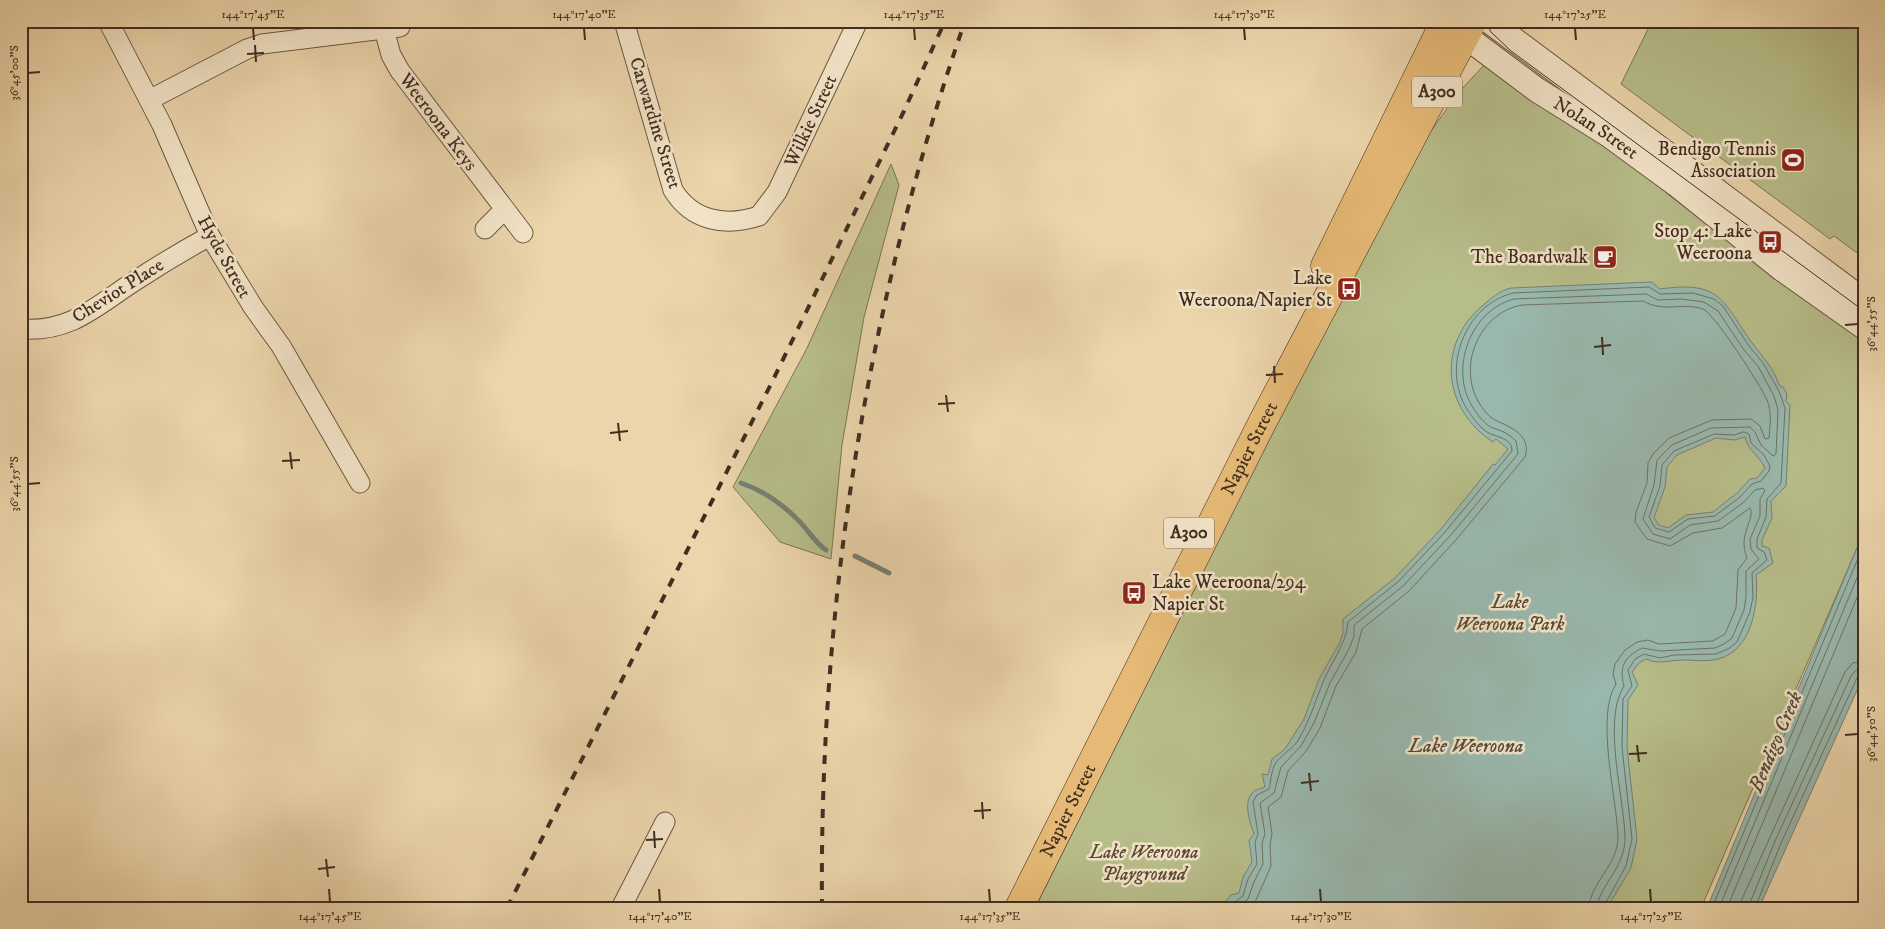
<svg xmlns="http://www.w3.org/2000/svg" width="1885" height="929" viewBox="0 0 1885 929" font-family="'IM FELL DW Pica',serif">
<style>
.green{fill:#b7bd89;stroke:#7c7554}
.water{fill:#99b8ad;stroke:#768075;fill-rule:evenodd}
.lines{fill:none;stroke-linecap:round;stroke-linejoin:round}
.shore{stroke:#6d7266;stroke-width:1}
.stream{stroke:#768075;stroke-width:5}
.minor-casing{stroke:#6c5743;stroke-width:21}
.tertiary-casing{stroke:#6c5743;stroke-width:26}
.trunk-casing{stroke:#412d20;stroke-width:29}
.minor{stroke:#f3e4c8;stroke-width:19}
.tertiary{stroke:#f3e4c8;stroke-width:24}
.trunk{stroke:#e6ba76;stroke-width:28}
.tram{stroke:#412d20;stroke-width:1}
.rail{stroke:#412d20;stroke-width:4;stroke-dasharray:9 9;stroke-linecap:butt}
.ticks{fill:none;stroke:#412d20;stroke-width:2}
.labels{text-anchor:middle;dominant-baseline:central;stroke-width:5;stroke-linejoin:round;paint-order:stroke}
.shield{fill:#f3e4c8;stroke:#766452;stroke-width:1}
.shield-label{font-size:18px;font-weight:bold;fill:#412d20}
.street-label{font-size:19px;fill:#412d20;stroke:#f3e4c8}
.poi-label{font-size:19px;fill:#412d20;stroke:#f3e4c8;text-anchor:end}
.park-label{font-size:19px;font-style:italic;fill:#594a35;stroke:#f3e4c8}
.water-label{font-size:20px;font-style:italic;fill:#53493c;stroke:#f3e4c8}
.neatline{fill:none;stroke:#412d20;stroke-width:2}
.ticks-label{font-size:12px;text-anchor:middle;fill:#412d20}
</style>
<rect width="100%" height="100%" fill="#ecd5ab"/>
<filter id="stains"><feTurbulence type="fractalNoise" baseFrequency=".004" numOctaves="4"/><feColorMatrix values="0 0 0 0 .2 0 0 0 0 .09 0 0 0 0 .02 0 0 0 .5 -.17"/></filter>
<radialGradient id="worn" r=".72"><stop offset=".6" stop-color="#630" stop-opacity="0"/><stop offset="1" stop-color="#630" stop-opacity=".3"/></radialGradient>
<path class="green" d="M1652 21H1864V258L1834 236 1830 239 1621 84Z
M1486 63 1623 158 1674 199 1864 334V532L1701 908H1035L1269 439 1428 135 1458 93Z
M891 164 899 185 864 317 842 445 831 559 780 542 733 487 807 348Z"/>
<path class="water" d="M1652 282 1660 289C1723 280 1722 302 1753 344 1763 357 1774 369 1779 385L1783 387 1787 394 1786 401 1790 405 1786 486 1771 501 1772 518 1762 540V546L1769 548 1773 563 1756 575C1759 604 1752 651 1718 659 1707 662 1694 660 1683 660 1669 660 1659 665 1646 659L1639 663 1632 672 1638 685 1628 700 1627 747 1637 839 1631 868 1607 908H1214L1211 906 1214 902 1223 904 1231 895 1239 893 1243 877 1252 862 1249 840 1254 834C1250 822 1242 801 1254 791 1257 789 1262 788 1265 787L1262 774 1268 775 1272 759 1285 749 1304 719 1319 679 1339 644 1343 633V619L1395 578 1441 529 1493 464 1495 465 1508 449 1496 439 1493 442C1443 409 1436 346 1482 306 1492 298 1499 291 1511 288ZM1745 437C1748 451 1759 455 1765 468L1757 478 1750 479 1737 493 1713 512 1686 515 1668 528 1659 525 1654 518 1665 487 1667 467 1677 455 1716 438 1734 440Z
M1864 531V675L1759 908H1707Z"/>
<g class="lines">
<path class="shore" d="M1744 432 1749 434 1751 443 1764 455 1770 466 1769 471 1761 481 1752 484 1740 497 1715 516 1688 519 1669 532 1655 528 1649 517 1660 486 1662 465 1674 451 1714 434 1734 435Z
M1227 908 1243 896 1248 879 1257 864 1255 842 1258 834 1253 802 1257 795 1269 789C1271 782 1271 771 1275 764 1280 756 1291 750 1297 742 1309 723 1315 702 1323 682 1332 660 1346 645 1348 622L1399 581 1445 532 1512 451C1513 439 1498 437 1491 434 1482 431 1472 417 1467 409 1441 368 1465 305 1513 293L1649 287 1660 294 1693 293 1714 299 1723 306 1749 346 1763 363 1779 391 1785 408 1781 483 1767 499 1766 517 1757 539V548L1764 552 1767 560 1752 573 1753 597 1750 612 1737 642 1728 649 1716 654 1674 655 1660 658 1644 654 1635 659 1628 670 1632 686 1623 699 1622 747 1632 839 1626 866 1603 908
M1236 908 1248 899 1254 882 1263 864 1262 843 1265 834 1260 803 1274 793 1281 767 1301 746 1314 723 1330 683 1349 649 1354 636V625L1403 586 1450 536 1518 454 1516 441C1509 434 1503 431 1493 428 1486 426 1476 413 1472 406 1449 368 1471 310 1514 299L1646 294 1658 300 1681 299 1704 302 1718 311 1744 350 1758 366 1774 396 1778 410 1776 454 1773 456 1761 445 1755 432 1750 427 1711 428 1672 445 1657 460 1654 485 1643 519 1653 534 1670 539 1690 525 1718 521 1744 502 1755 490 1763 488 1765 491 1760 499V516L1750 539 1751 549 1759 559 1746 571V597L1744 610 1732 638 1724 644 1715 648 1660 651 1642 648C1624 657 1619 667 1624 686 1602 721 1624 796 1625 837 1626 867 1598 887 1597 908
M1250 908 1256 900 1271 866 1270 844 1272 834 1268 807 1281 797 1288 771 1307 750 1320 728 1336 686 1356 652 1362 629 1409 591 1455 541 1525 457C1532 435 1510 427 1495 420 1488 417 1479 404 1476 397 1459 360 1482 312 1522 305L1643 301C1665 313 1681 302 1703 309 1714 313 1761 386 1767 400 1772 412 1770 425 1769 438L1765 439 1760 426 1751 419 1712 420 1669 438 1653 454 1648 463 1647 483 1636 512 1635 522 1647 539 1670 546 1693 533 1722 528 1750 508C1756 519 1737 534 1747 558L1738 570 1736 608 1725 634 1713 641 1659 644 1648 640 1637 642 1625 650 1615 664 1613 674 1616 684C1595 716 1617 799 1618 837 1618 865 1590 883 1589 908
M1712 908 1864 544
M1719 908 1864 561
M1727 908 1864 581
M1741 908 1742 899 1845 672 1853 663 1864 661
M1748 908 1775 841 1851 676 1856 670 1864 668
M1755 908 1781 843 1857 678 1864 675"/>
<path class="stream" d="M741 483C762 490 781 503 797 519 808 529 813 541 826 550
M855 556 889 573"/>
<defs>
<path id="minor" d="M108 21 162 125 210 236 253 307 281 346 360 483
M624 21 673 190C692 221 725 227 759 216L777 192 858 21
M384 29 391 55 400 71 523 233
M149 100 247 49 262 44 400 27
M485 229 504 210
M21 329C72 333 98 304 138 279 161 264 186 249 210 236
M621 908 665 822"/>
<g id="tertiary">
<path d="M1489 21 1864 301"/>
<path id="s1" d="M1465 36 1537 90 1609 135 1676 184 1782 269 1864 327"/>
</g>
<g id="trunk">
<path d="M1325 266 1445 21"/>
<path id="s2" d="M1019 908 1262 423 1473 21"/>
</g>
</defs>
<use href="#minor" class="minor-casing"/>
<use href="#tertiary" class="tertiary-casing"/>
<use href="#trunk" class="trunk-casing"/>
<use href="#minor" class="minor"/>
<use href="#tertiary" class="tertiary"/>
<use href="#trunk" class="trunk"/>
<path class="tram" d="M1485 21 1491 32 1511 51 1864 311"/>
<path class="rail" d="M507 908 773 380 904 111 945 21
M822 908C819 607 866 306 965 21"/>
</g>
<path class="ticks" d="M253 28 254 40M584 28 585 40M914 28 915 40M1244 28 1245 40M1575 28 1576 40M255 45 256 62M247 54 264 53M28 73 40 72M1845 325 1858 324M1602 337 1603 355M1594 347 1611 345M1274 366 1275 383M1266 375 1283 374M946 395 948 412M938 404 955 403M618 423 620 441M610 433 628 431M290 452 292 469M282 461 300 460M28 484 40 483M1845 735 1858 734M1637 745 1639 762M1629 754 1647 753M1309 773 1311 791M1301 783 1319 781M982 802 983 819M974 811 991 810M654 831 655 848M646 840 663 839M326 859 328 877M318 869 335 867M329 889 330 902M659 889 660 902M989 889 990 902M1320 889 1321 902M1650 889 1651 902"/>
<defs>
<symbol id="stadium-square" viewBox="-11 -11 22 22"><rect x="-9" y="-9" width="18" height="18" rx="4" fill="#8f2418" stroke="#f3e4c8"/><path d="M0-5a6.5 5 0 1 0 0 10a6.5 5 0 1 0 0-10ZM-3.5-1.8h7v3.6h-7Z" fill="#fff"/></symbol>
<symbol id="bus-square" viewBox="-11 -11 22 22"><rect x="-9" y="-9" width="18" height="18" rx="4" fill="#8f2418" stroke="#f3e4c8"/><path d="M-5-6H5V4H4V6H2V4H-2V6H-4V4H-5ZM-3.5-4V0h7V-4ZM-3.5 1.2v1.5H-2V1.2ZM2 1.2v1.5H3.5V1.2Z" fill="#fff"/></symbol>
<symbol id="cafe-square" viewBox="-11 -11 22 22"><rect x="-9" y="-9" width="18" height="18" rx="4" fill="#8f2418" stroke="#f3e4c8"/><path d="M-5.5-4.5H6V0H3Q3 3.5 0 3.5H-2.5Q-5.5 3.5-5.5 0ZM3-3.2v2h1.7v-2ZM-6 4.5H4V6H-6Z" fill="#fff"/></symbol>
</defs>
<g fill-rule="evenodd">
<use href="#stadium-square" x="1779" y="146" width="28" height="28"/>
<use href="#bus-square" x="1756" y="228" width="28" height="28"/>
<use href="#cafe-square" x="1591" y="243" width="28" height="28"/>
<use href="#bus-square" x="1335" y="275" width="28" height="28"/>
<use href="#bus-square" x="1120" y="579" width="28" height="28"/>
</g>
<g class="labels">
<g class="shield">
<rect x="1412" y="76.5" width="50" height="31" rx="4"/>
<rect x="1164" y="517.5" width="50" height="31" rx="4"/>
</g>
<g class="shield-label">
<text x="1437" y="92">A300</text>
<text x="1189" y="533">A300</text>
</g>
<g class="street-label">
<text transform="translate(811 121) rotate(-65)">Wilkie Street</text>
<text transform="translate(438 122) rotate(53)">Weeroona Keys</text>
<text transform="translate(655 123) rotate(73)">Carwardine Street</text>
<text stroke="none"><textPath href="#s1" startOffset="160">Nolan Street</textPath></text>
<text transform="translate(224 257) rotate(61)">Hyde Street</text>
<text transform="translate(118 291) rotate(-32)">Cheviot Place</text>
<text stroke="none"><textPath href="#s2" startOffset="514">Napier Street</textPath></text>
<text stroke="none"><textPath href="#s2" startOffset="109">Napier Street</textPath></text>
</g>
<g class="poi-label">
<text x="1776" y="149">Bendigo Tennis<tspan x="1776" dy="22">Association</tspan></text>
<text x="1752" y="231">Stop 4: Lake<tspan x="1752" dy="22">Weeroona</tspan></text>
<text x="1588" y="257">The Boardwalk</text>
<text x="1332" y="278">Lake<tspan x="1332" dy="22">Weeroona/Napier St</tspan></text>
<text x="1152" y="582" text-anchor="start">Lake Weeroona/294<tspan x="1152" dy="22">Napier St</tspan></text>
</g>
<g class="park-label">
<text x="1510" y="602">Lake<tspan x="1510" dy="22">Weeroona Park</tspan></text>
<text x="1144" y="852">Lake Weeroona<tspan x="1144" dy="22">Playground</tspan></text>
</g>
<g class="water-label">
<text transform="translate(1776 742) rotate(-67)">Bendigo Creek</text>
<text x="1466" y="746">Lake Weeroona</text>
</g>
</g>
<rect width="1885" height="929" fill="none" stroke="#ecd5ab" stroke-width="55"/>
<rect x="28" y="28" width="1830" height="874" class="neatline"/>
<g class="ticks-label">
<text x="253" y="18">144°17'45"E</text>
<text x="584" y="18">144°17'40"E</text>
<text x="914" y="18">144°17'35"E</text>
<text x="1244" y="18">144°17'30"E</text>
<text x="1575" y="18">144°17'25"E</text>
<text transform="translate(14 73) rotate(-90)" y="4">36°45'00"S</text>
<text transform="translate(1871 324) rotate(-90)" y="4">36°44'55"S</text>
<text transform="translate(14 484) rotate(-90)" y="4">36°44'55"S</text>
<text transform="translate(1871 734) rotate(-90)" y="4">36°44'50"S</text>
<text x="330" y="920">144°17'45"E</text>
<text x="660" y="920">144°17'40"E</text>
<text x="990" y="920">144°17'35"E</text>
<text x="1321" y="920">144°17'30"E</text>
<text x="1651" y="920">144°17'25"E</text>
</g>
<rect width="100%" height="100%" filter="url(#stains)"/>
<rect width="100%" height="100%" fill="url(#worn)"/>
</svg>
